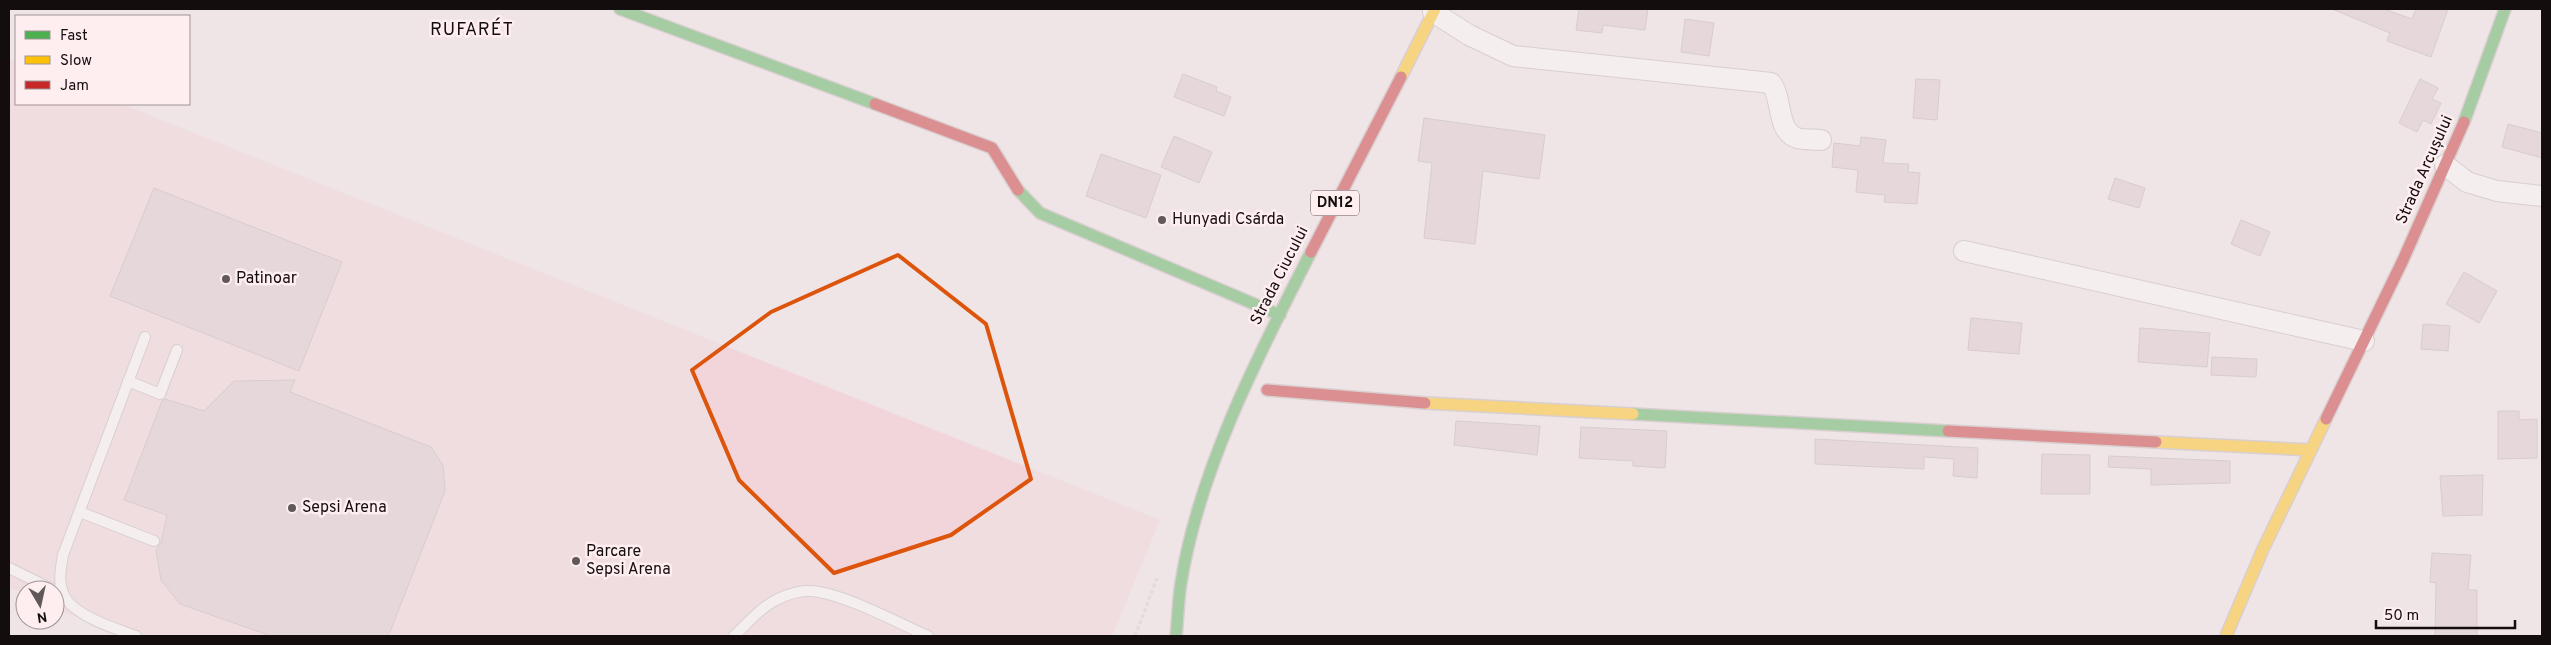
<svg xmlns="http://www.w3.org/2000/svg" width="2551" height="645" viewBox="0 0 2551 645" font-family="Overpass,sans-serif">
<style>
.green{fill:#f2d5da}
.building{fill:#dbc9cc;stroke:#b9b1b2}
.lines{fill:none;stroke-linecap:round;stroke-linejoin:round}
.lane-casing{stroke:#beb5b6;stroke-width:12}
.street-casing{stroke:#beb5b6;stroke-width:22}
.fast-casing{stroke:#beb5b6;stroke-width:14}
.slow-casing{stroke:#beb5b6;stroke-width:14}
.jam-casing{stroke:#beb5b6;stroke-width:14}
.path{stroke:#d2cfcf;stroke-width:3;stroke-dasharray:4 2.5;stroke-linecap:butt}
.lane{stroke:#fdfbfb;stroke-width:10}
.street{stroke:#fdfbfb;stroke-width:20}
.fast{stroke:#4caf50;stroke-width:11}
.slow{stroke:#ffc107;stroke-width:11}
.jam{stroke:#c62828;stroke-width:11}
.marked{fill:none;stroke:#dd550c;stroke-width:4;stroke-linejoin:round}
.poi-dot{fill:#61585a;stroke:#feeef0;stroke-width:2}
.labels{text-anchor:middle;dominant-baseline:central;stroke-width:5;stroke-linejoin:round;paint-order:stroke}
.shield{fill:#feeef0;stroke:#5a5052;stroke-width:1}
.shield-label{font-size:15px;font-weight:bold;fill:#140d0e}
.street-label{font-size:16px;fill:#140d0e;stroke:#feeef0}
.poi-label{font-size:16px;fill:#140d0e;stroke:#feeef0;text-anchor:start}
.neighbourhood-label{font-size:18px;letter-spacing:1px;fill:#140d0e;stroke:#feeef0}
</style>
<rect width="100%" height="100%" fill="#efe4e6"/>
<path class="green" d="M9 59 16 62V104H121L1160 520 1112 636H120L55 608V590H25V594L9 587Z"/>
<path class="building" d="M1579 9H1648L1645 30 1603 25 1602 33 1576 30Z
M2332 9H2384L2412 19 2416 9H2448L2431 57 2387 41 2390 33Z
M1685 19 1714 23 1709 56 1681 52Z
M1183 74 1217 87 1216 91 1231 97 1224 116 1174 97Z
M1916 79 1940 80 1937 120 1913 118Z
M2420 79 2438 88 2432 99 2441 103 2431 124 2423 120 2417 132 2399 123Z
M1424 118 1545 135 1539 179 1483 171 1475 244 1424 238 1432 163 1418 161Z
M2508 124 2542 133V158L2502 147Z
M1174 136 1212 152 1199 183 1161 167Z
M1861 137 1886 140 1883 163 1909 164 1908 172 1920 173 1917 204 1884 202 1885 195 1856 192 1858 170 1832 167 1834 143 1860 146Z
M1101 154 1161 175 1146 218 1086 196Z
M2115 178 2145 188 2139 208 2108 199Z
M154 188 342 262 299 371 110 296Z
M2241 220 2270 232 2260 256 2231 244Z
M2464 272 2497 291 2479 323 2446 304Z
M1971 318 2022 323 2019 354 1968 350Z
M2423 324 2450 326 2448 351 2421 349Z
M2140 328 2210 333 2207 367 2138 362Z
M2212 357 2257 359 2256 377 2211 375Z
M295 380 290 392 431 447 443 465 445 491 390 632 386 636H271L180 604 161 580 156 550 161 543 167 515 124 500 162 401 165 399 204 411 234 381Z
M2498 411H2519V420L2537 419V458L2498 459Z
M1456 421 1540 426 1537 455 1454 445Z
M1581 427 1667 431 1665 468 1633 466V461L1579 458Z
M1815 439 1978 448 1977 478 1953 476 1954 459 1924 457V469L1815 464Z
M2042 454 2090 455V494H2041Z
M2109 456 2230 461V483L2151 485V469L2108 467Z
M2483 475 2482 515 2443 516 2440 476Z
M2432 553 2471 555 2468 590H2477V636H2435L2436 583 2430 582Z"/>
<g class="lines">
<defs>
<path id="lane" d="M128 381 160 394 177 350
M80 512 154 541
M9 568 54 590
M136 636C116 629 71 615 63 593 58 581 61 567 63 555L145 337
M734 636C748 623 761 607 778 599 790 593 805 589 819 592 852 598 896 622 928 636"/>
<path id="street" d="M1433 12 1469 35 1513 56 1771 83C1783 98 1776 131 1797 138 1804 140 1814 139 1821 140
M2445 165 2467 182 2497 191 2542 196
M1964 251 2364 341"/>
<path id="fast" d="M620 9 875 104
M2464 122 2505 9
M1018 190 1040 213 1280 315
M1633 414 1948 431
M1176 636C1178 618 1178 601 1181 583 1199 469 1259 354 1311 252"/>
<path id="slow" d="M1401 77 1435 9
M1425 403 1633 414
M2156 442 2311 450
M2226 636 2263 549 2326 419"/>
<path id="jam" d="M875 104 992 148 1018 190
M1311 252 1401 77
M1267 390 1425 403
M2326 419 2403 260 2464 122
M1948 431 2156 442"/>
</defs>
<use href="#lane" class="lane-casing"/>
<use href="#street" class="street-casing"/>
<use href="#fast" class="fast-casing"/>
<use href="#slow" class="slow-casing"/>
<use href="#jam" class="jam-casing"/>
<path class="path" d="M1135 636 1157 578"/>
<use href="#lane" class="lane"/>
<use href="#street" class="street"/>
<use href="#fast" class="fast"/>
<use href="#slow" class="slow"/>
<use href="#jam" class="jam"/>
</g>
<path d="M0 0H2551V645H0ZM898 255 986 324 1031 479 951 535 834 573 739 480 692 370 771 312Z" fill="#efe4e6" fill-opacity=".55" fill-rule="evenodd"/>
<path class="marked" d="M898 255 986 324 1031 479 951 535 834 573 739 480 692 370 771 312Z"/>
<g class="poi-dot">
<circle cx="1162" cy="220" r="5"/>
<circle cx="226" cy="279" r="5"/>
<circle cx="292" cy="508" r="5"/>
<circle cx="576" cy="561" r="5"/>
</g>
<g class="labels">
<rect class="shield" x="1311" y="190.5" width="48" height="25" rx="4"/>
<g class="shield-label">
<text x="1335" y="203">DN12</text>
</g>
<g class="street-label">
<text transform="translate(2425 170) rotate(-66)">Strada Arcușului</text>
<text transform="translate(1280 276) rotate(-63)">Strada Ciucului</text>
</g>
<g class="poi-label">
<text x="1172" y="220">Hunyadi Csárda</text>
<text x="236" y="279">Patinoar</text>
<text x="302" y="508">Sepsi Arena</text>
<text x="586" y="552">Parcare<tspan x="586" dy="18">Sepsi Arena</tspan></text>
</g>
<g class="neighbourhood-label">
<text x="472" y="30">RUFARÉT</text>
</g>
</g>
<rect width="2551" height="645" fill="none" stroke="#140d0e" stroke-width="20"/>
<rect x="15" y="15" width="175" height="90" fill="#feeef0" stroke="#a09496"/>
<rect x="25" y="31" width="25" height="8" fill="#4caf50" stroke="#a09496"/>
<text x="60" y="40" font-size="15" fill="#140d0e">Fast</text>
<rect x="25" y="56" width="25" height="8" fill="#ffc107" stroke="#a09496"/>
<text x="60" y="65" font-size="15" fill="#140d0e">Slow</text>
<rect x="25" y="81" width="25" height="8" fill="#c62828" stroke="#a09496"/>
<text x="60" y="90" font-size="15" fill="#140d0e">Jam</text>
<g transform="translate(40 605) rotate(171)"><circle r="24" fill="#feeef0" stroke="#a09496"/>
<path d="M0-4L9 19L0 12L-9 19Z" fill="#61585a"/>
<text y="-8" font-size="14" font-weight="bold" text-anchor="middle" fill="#140d0e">N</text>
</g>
<path d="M2376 620v8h139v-8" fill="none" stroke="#140d0e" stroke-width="2.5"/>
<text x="2384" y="620" font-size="15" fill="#140d0e" stroke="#feeef0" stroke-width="4" paint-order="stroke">50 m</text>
</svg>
